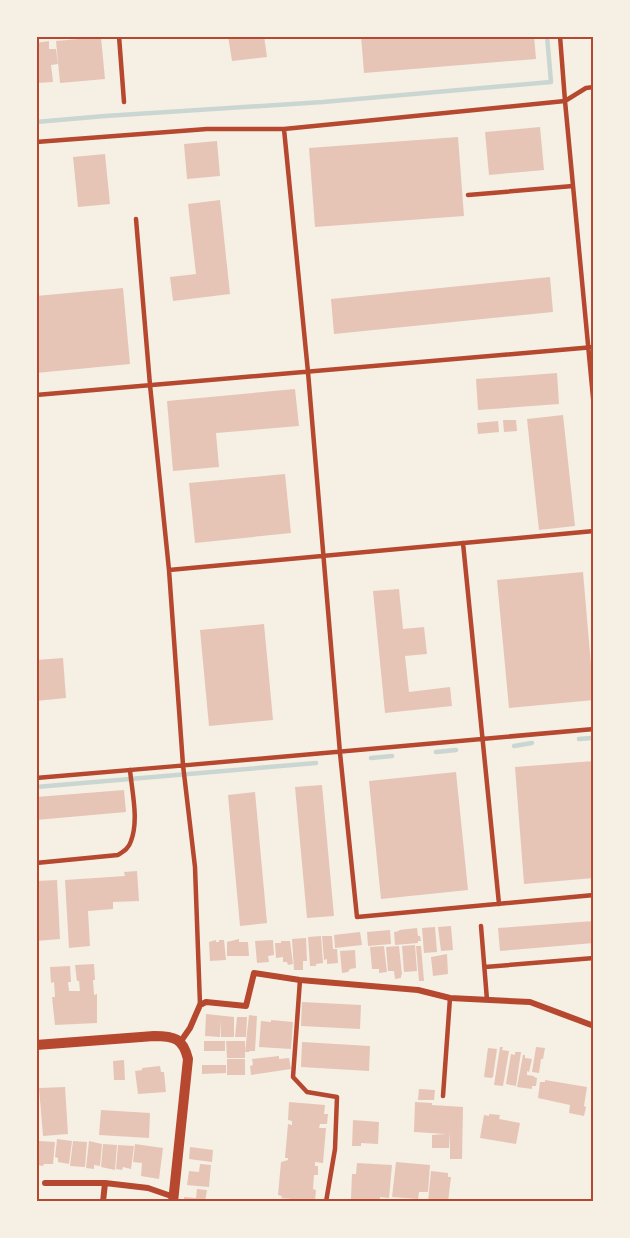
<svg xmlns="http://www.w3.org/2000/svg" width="630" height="1238" viewBox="0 0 630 1238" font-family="'PT Sans Narrow',sans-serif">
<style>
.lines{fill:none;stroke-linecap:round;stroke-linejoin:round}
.stream{stroke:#c9d6d2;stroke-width:4.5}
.building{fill:#e6c5b7}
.service{stroke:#b5482f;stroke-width:4.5}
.minor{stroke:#b5482f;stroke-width:6}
.tertiary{stroke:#b5482f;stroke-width:10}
.neatline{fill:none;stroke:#b5482f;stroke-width:2}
</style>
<rect width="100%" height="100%" fill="#f6efe4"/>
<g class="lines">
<path class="stream" d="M36 122 105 116 323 102 551 82 547 36
M579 739 592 738
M514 746 532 743
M436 752 456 750
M371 758 392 756
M36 787 316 763"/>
</g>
<path class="building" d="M228 36H264L267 57 232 61Z
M361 36H534L536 59 364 73Z
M101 37 105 79 60 83 56 41Z
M49 41V49H56L58 64 51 65 53 82 36 83V43Z
M540 127 544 170 489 175 485 132Z
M458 137 464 216 315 227 309 148Z
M217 141 220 176 187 179 184 144Z
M105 154 110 204 78 207 73 157Z
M220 200 230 294 173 301 170 277 196 274 188 204Z
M550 277 553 312 334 334 331 299Z
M123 288 130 364 36 373V296Z
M557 373 559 404 478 410 476 379Z
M295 389 299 426 216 433 219 467 173 471 167 401Z
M563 415 575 526 539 530 527 419Z
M503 420H516L517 431 504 432Z
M498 421 499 432 478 434 477 423Z
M285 474 291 533 195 543 189 483Z
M583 572 594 700 509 708 497 580Z
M399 589 403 629 424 627 427 654 405 656 409 692 450 687 452 706 385 713 373 591Z
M264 624 273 720 209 726 200 630Z
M63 658 66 698 36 701V660Z
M594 761V878L524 884 515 767Z
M456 772 468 890 381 899 369 781Z
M322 785 334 916 307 918 295 787Z
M124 790 126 812 36 820V797Z
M255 792 267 923 240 926 228 795Z
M137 871 139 901 113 902V909L88 911 90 946 69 948 65 880 125 876 124 872Z
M57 880 60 939 36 941V881Z
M594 921V943L500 951 498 928Z
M451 926 453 950 441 951 438 927Z
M435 927 437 952 424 953 422 928Z
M417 928 418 936H420L421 941H418V943L395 945 394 932 399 931V930Z
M390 930 391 944 368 946 367 932Z
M360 932 362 945 335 948 334 935Z
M321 936 323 963 316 964V966H310L308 937Z
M322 936H332L333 949H337L338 963 327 964V959L324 960Z
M306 938 307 961H303V970H294L292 939Z
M239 939V942H248L249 956H227V942Z
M216 940V942H219V940H224L226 960 210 961 209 942Z
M273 940 274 955 268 956 269 962 257 963 255 941Z
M281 941H290L293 964 288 965 287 962H283V957L276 958 275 943H281Z
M415 945 417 971 404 972 402 946Z
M384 946 387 972 379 973V969H372L370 947Z
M399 946 402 975H401V978L395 979 394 971H388L386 947Z
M416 946H421L424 981H419Z
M355 950 356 968 350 969 348 972 342 973 340 951Z
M447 954 448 974 433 976 431 957Z
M94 964 95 980H93L94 995 97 994V1023L55 1025 52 997H55L54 982 51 983 50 967 70 966 71 982H68L69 991H80L79 981H77L75 965Z
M302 1002 361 1005 360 1029 301 1026Z
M206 1014 234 1017V1037H221V1020L220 1037 205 1036Z
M249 1015 257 1016 255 1051H250L249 1052H245Z
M237 1017H247L246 1037H235Z
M271 1020 293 1022 291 1049 259 1047 261 1021 271 1022Z
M204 1041H225V1051H204Z
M226 1041H245V1058H227Z
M302 1042 370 1046 369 1071 301 1067Z
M500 1047H503L502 1050 509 1051 503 1086 494 1085Z
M536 1047 545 1048 543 1059H541L539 1073 532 1072Z
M488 1048 497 1049 493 1077 491 1078 484 1077Z
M515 1052H521L516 1086 506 1084 511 1054 515 1055Z
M523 1055H525V1058L532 1059 529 1072 527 1071V1075L534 1076V1077L537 1078 536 1086H532V1089L517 1087Z
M279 1056V1059L289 1058 291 1069 251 1075 250 1066 253 1065 252 1059Z
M227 1059H245V1075H227Z
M124 1060 125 1080H114L113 1061Z
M202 1065H226V1073L202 1074Z
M160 1066 161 1072H164L166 1092 138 1094 135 1071 142 1070V1068Z
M545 1080 587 1087 584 1106 586 1107 584 1116 569 1113 570 1105 538 1098 540 1082H545Z
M65 1087 68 1134 43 1136 39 1088Z
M419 1089 435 1090 434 1100H418Z
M289 1102 325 1105 324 1114H328L327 1124H320L319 1128H326L323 1163 315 1162V1166H318V1175H314L313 1189 316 1190 315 1201 281 1198 282 1196 278 1195 281 1162 288 1160V1158H285L288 1124 292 1125V1121L288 1120Z
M415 1102 432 1103V1105L463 1107 462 1159H450V1135H459H450V1132L449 1148H432V1135L446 1134 414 1132Z
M101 1110 150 1113 149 1138 99 1135Z
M489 1114 500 1115 499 1119 520 1123 516 1144 480 1138 484 1115 489 1116Z
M353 1120 379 1122 378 1144 361 1143V1146H352Z
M57 1139 72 1141 69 1164 58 1162V1158L55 1157Z
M39 1141 55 1142 53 1164H44L43 1166 37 1165Z
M73 1141 87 1142 85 1167 70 1166Z
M89 1141 102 1144 100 1166 94 1165V1169L86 1168Z
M103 1144 117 1145 115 1170 101 1167Z
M135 1144 163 1148 159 1179 141 1176 142 1163 133 1162Z
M118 1145 134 1146 131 1169 123 1167 122 1170 116 1169Z
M190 1147 213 1150 212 1162 189 1159Z
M396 1162 430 1165 428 1192H419L418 1199 392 1197Z
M357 1163 392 1165 389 1198 380 1197V1201L351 1199 352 1174H356Z
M200 1164 211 1165 209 1187 187 1185 189 1171 199 1172Z
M431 1171 448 1173V1177H451L448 1202H428Z
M197 1189 207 1190 205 1202H184V1197L196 1198Z"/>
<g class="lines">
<path class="service" d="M119 36 124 102
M560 36 565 101 594 408
M284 129 308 372 340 753 357 917 594 895
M36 142 207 129H284L565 101 586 88 594 87
M468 195 573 186
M136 219 150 385 169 570 183 765 195 867 200 1005
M36 395 594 347
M463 543 499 904
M169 570 594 531
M36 778C222 762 408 747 594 729
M36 863 118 855C124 851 129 848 131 841 139 820 132 792 130 770
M481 926 487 1000
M485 967 594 958
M300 980 293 1077 307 1092 337 1097 335 1149 326 1202
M443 1096 450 998"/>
<path class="minor" d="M181 1041 190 1028 200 1005 206 1002 246 1006 254 973 300 980 418 990 450 998 530 1002 594 1026
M45 1183H105L148 1188 174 1197
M103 1202 105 1183"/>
<path class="tertiary" d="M36 1045 154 1036C174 1036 183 1038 188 1059L173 1202"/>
</g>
<rect width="630" height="1238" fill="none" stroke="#f6efe4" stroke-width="75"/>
<rect x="38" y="38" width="554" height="1162" class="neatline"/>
</svg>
